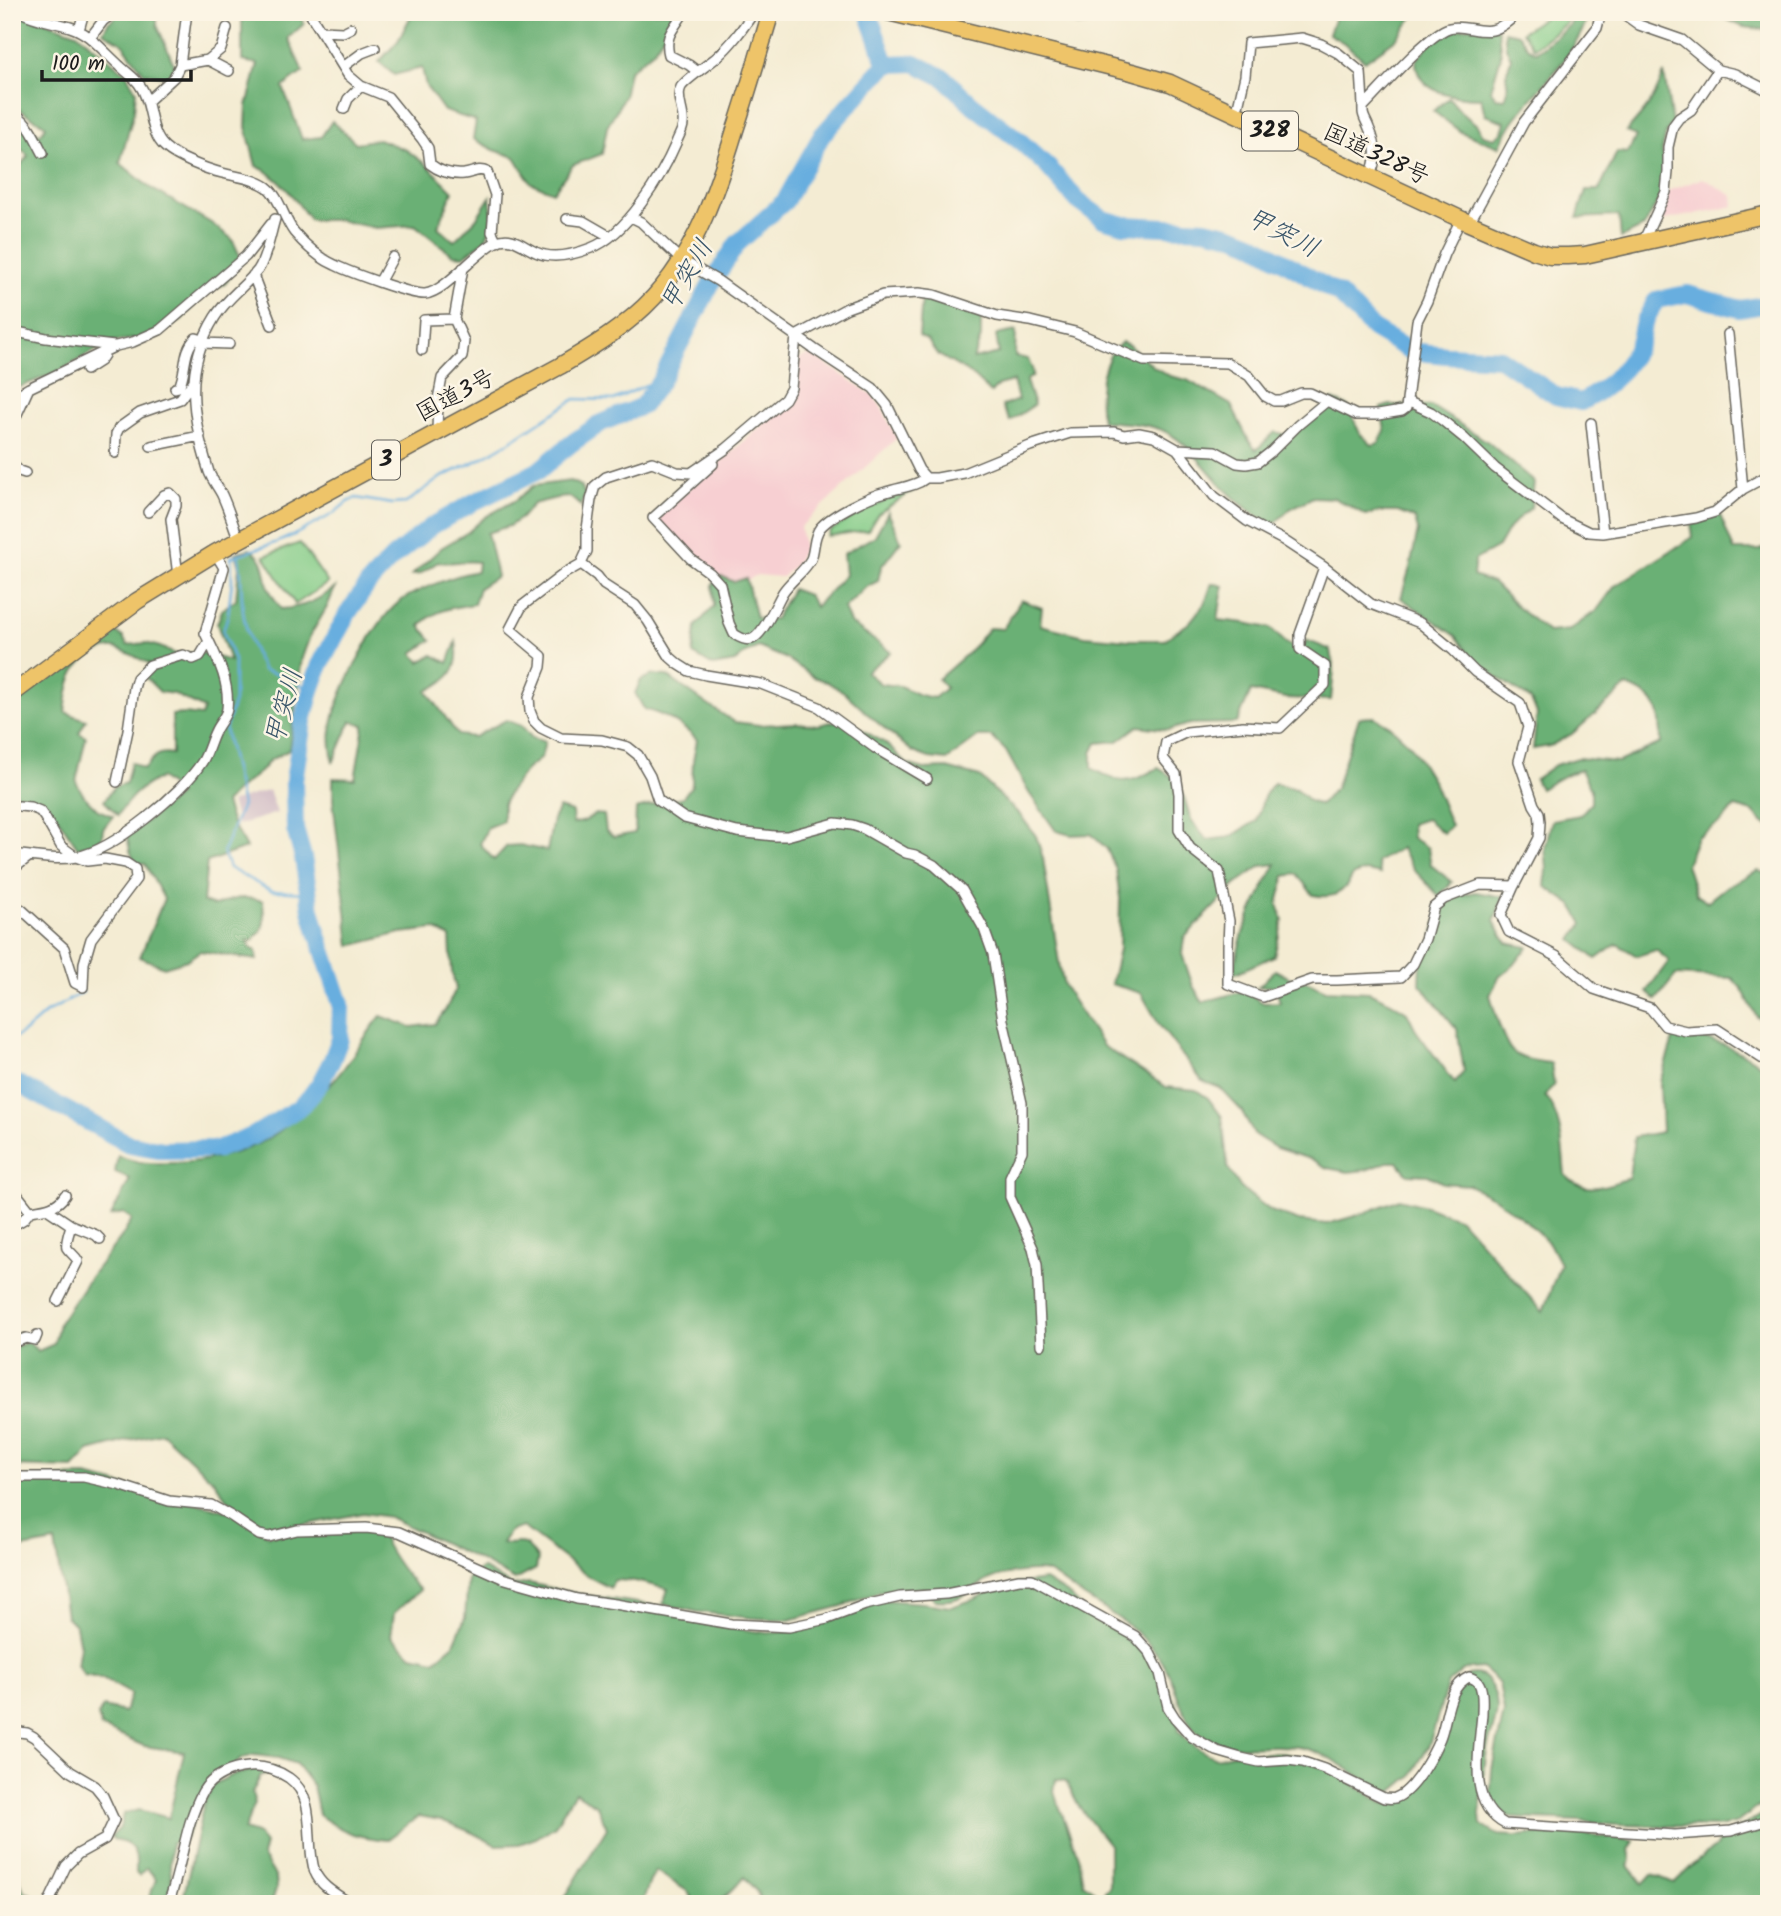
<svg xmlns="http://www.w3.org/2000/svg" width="1781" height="1916" viewBox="0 0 1781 1916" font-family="Kalam,'Klee One',sans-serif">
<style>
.built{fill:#f7cfd2}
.industrial{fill:#d2bdc6}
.green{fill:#84cc88;stroke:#507452;stroke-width:2}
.forest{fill:#6bb074;stroke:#446648;stroke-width:2}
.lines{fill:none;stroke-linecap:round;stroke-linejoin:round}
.stream{stroke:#68aedf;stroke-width:2.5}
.river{stroke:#68aedf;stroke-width:18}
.street-casing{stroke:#68655c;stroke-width:12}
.highway-casing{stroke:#68655c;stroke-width:19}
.street{stroke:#fff;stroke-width:9}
.highway{stroke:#eec469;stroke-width:16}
.labels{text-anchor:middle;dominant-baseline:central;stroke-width:5;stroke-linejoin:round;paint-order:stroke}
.shield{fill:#fcf5e5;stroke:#5f5d58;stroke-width:2}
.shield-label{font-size:23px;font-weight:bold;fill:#1c1c1c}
.street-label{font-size:24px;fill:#1c1c1c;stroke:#fcf5e5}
.water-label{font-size:26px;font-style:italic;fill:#3a566a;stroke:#fcf5e5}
</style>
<rect width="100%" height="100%" fill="#fcf5e5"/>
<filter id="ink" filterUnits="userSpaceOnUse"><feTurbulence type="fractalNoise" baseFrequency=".0143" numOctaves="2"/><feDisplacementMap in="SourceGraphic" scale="14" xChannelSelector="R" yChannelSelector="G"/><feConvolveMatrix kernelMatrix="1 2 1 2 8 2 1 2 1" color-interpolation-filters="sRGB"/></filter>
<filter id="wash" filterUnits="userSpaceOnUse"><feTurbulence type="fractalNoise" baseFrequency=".00686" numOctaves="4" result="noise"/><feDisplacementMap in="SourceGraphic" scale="28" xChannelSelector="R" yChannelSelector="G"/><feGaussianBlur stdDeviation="1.57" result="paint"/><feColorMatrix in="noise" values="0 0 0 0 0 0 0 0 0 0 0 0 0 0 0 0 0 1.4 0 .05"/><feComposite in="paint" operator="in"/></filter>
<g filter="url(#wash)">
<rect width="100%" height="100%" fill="#f4ecd3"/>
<path class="built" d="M1703 178 1733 196 1734 206 1656 222 1669 191Z
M811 354 871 394 880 405 897 438 800 527 804 548 794 566 782 577 757 575 727 591 656 518 789 402 795 390 799 358Z"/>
<path class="industrial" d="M269 790 277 813 238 825 231 802Z"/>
<path class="green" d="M1552 12H1571L1566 23 1534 48 1522 32Z
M916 489 878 514 868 530 828 536 830 531C857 513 884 499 916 489Z
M300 543 328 583 295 604 264 556Z"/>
<path class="forest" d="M12 12H18L77 33 126 73 136 91 134 111 120 163 149 187 211 223 232 239 242 260 225 284 204 293 180 321 150 337 110 342 58 372 12 390V257L16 239H12V165L18 168 28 156 12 139 22 124 40 134 46 126 12 105Z
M122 12H157V25L175 67 169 77 144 73 122 43 103 32 108 23Z
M242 12H298L304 24 288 38 303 72 283 87 302 139 321 137 332 121 356 143 379 139 406 150 427 165 453 191 438 227 454 241 476 219 490 197 492 211V225L485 240 464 256 453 255 415 225 376 228 337 220H310C295 199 280 176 256 166L246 127 247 106 258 64 242 61Z
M413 12H673L667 30 653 51 629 71 624 97 607 127 602 154 573 165 553 192 531 183 515 157 494 150 473 139 476 121 444 111 426 86 422 68 394 75 379 62 398 41Z
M1062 12H1122L1117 20 1077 26Z
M1334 12H1417L1396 39 1365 61 1344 43 1329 34 1336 14Z
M1575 12H1589C1578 54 1541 85 1515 119 1509 127 1504 137 1499 147L1461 132 1433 111 1449 98 1462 113 1477 125 1483 135 1494 138 1502 132 1505 122 1485 115 1481 98C1455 98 1416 93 1416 61L1430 43 1444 31 1489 24 1498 29 1501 56 1491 90 1496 98 1505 99 1508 89 1506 75 1511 58 1506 47 1504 31 1518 34 1527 47 1536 52 1570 25Z
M1712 12H1769V30L1743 27Z
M1664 73 1672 123 1666 133 1662 151 1666 170 1661 195 1644 227 1621 238 1619 216 1577 218 1586 190H1599L1617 152 1628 153 1636 136 1626 132C1645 111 1655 100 1664 73Z
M922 297 939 301 981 318V337L973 359 999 353 996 335 1016 331 1015 356 1028 359 1032 368 1033 375 1026 381 1034 405 1010 421 1002 406 1018 400 1013 381 998 385 991 393 971 374 937 354 928 341 919 336Z
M1122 342 1129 345 1154 367 1170 376 1187 380 1231 405 1249 441 1256 450 1275 432 1291 436 1319 413 1332 400 1348 406 1360 434 1372 445 1379 443 1385 431 1381 408 1390 405 1431 406 1488 442 1534 482 1531 508 1521 516 1509 528 1498 547 1475 560 1473 576 1493 583 1518 608 1548 632 1570 630 1597 610 1615 586 1693 537 1691 524 1720 515 1734 550H1760L1769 546V826L1763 823 1753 812 1735 807 1721 822 1697 837 1686 864 1696 895 1707 902 1727 886 1758 871 1769 874V1019L1757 1017 1742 989 1732 978 1676 975 1656 1000 1646 992 1669 961 1656 950 1637 956 1617 944 1596 959 1572 940 1583 924 1572 905 1545 886 1547 869 1545 848 1552 820 1580 815 1591 803V789L1581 770 1567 774 1540 789 1535 779 1555 765 1578 758 1618 762 1661 743C1660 710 1661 699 1627 686L1572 734 1550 746 1533 749 1537 714 1531 700 1475 662 1456 636 1401 598 1410 567 1418 530 1415 519 1398 512H1379L1366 515 1334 498 1313 497 1290 509 1273 525C1250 513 1231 497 1214 477 1199 460 1187 443 1166 432 1148 423 1122 423 1102 421 1097 401 1100 378 1108 360 1110 353 1117 347 1122 342Z
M570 481 581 486 585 494 581 506 570 497 557 498 533 504 521 518 509 526 487 533 497 576 479 588 474 604C454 607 435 609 420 626L432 640 413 653 420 662 433 655 448 663 456 642C461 668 451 679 427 691L458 735 474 737 506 720 522 726 532 738 545 742 541 758 527 769 509 792 503 804V821L488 827 480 844 494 860 507 846 520 845 547 851 553 819 559 808 572 812 573 824 585 821 595 814 604 815 606 831 614 837 635 833 636 809 683 797 692 785 693 761 697 740C682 724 666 715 644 709L635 693 641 680 653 675 667 676 708 705 735 722 759 725 795 723 819 725 843 719 885 743 907 764 924 769 947 768 980 777 1020 815 1036 836 1043 858 1059 963 1064 985 1072 999 1103 1046 1166 1087 1196 1090 1208 1098 1222 1117 1228 1168 1241 1188 1271 1211 1299 1221 1327 1224 1362 1214 1399 1199 1426 1206 1460 1219 1543 1312 1560 1264 1549 1243 1526 1221 1491 1196 1469 1185 1443 1183 1428 1175 1408 1174 1397 1162H1387L1366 1170 1348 1172 1327 1168 1313 1160 1276 1148 1255 1135 1241 1110 1220 1088 1202 1081 1160 1026 1141 993 1111 984 1119 949 1120 898 1116 870 1107 849 1091 834 1071 835 1056 831 1029 793 1006 751 992 737H978L947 760 929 758 913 752 872 718 844 692 827 682 814 677 787 659 758 647 746 653 735 662 713 666 693 654 696 626 714 606 713 584 721 576 734 582 746 578 756 618 775 619 792 589 808 595 815 607 845 575 843 554 875 536 888 512 901 541 881 567 878 581 866 587 844 608 850 623 891 652 866 672 881 684 900 686 919 695 934 698 946 688 938 679 969 652 989 628 1003 629 1021 600 1042 608 1040 625 1085 636 1129 640H1164L1189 623 1205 603 1212 583 1223 586 1218 620 1245 623 1270 628 1286 643 1302 652 1306 640 1331 650 1334 669 1331 700 1286 698 1251 691 1237 723 1190 724 1169 730 1138 726 1118 741 1097 743 1092 753V768C1121 786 1129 784 1158 768L1179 781 1191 820 1207 840 1230 837 1256 821 1265 794 1274 783 1296 789 1309 801 1320 805 1335 789 1359 718 1374 717 1390 726 1411 746 1434 784 1451 826 1443 833 1426 819 1411 824 1412 838 1428 848 1431 865 1452 882 1439 896 1415 871 1401 848 1377 862 1380 874 1366 871 1353 875C1344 894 1333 899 1313 895L1297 874 1285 876 1278 904 1283 920 1274 956 1234 974C1238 934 1257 899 1276 864L1261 866 1237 883 1184 938 1182 954 1193 986 1203 1002 1243 991 1264 1003 1280 1002 1275 986 1258 987 1275 970 1292 979 1306 981 1326 990 1369 992 1391 1002 1407 1012 1417 1032 1455 1083 1464 1071 1457 1029 1420 984 1421 962 1432 940 1439 912 1455 896 1476 892 1503 897 1494 921 1507 943 1528 947 1514 965 1499 977 1490 995C1494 1008 1503 1044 1513 1052 1521 1060 1540 1062 1551 1063L1554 1084 1545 1096C1563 1119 1562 1148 1565 1175 1586 1196 1604 1186 1629 1178L1634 1137 1662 1132 1660 1082 1674 1036C1698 1036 1724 1043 1745 1055 1754 1059 1761 1066 1769 1071V1804L1757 1808 1735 1824 1718 1827 1615 1825 1579 1821 1512 1818 1504 1814 1490 1799 1492 1769 1504 1712 1499 1683 1482 1668 1463 1670 1448 1683 1429 1745 1411 1776 1392 1792 1382 1791C1359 1777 1329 1753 1303 1748 1267 1741 1225 1757 1195 1730 1184 1720 1175 1686 1168 1672 1149 1632 1108 1612 1072 1589 1065 1584 1054 1574 1046 1572 1036 1569 1002 1574 993 1578 970 1587 964 1604 935 1600L925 1588 881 1591 842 1606 789 1620 752 1618 698 1612 663 1604 668 1589 635 1581 614 1580 610 1588 589 1577 523 1527 510 1531 502 1543C510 1546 519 1540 526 1545 530 1548 534 1555 538 1559L536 1569 515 1580 479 1560 389 1517 363 1513 275 1531 248 1516 226 1498 215 1482 162 1433 126 1441 89 1451 73 1468 12 1466V1348L28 1342 38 1351 54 1344 59 1323 90 1277 125 1232 132 1219 123 1213 111 1216 130 1179 115 1172 118 1156C128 1159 139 1163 150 1163 192 1165 243 1157 278 1132 294 1119 318 1096 333 1081 352 1061 363 1037 381 1016L411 1027 435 1024 446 1009 456 989 452 973 450 937 435 929 401 933 350 946 333 800V778L355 779 364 725 351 721 333 763C332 752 329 741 331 731 335 697 372 625 398 603 412 591 458 574 477 571L478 562C464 560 452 564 438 562L420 574 412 575 441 548 468 532 485 517 516 500 533 486Z
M250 549C267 559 264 573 269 589 272 596 277 602 281 609 305 607 316 601 335 588L327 607 310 636 302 658 289 750 270 760 261 771 237 790 225 803 231 821 246 848 207 862 203 902 215 906C234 898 243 895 263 901 264 921 268 932 248 942L249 947 256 951 257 960 200 951 187 960 164 967 140 957 164 899 145 864 135 863 130 851 127 836 179 795 173 788 160 778C140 786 130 798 118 815L104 801 114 787 126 783 131 762 144 769C153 758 157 751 172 754V715L185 714 201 716 204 709 174 694 160 692 144 676 150 664C139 659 125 650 114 648 107 647 99 651 93 654 70 667 68 688 65 712L86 720 79 733 86 737 76 782 84 796 98 810 113 816 103 829 102 838 95 842 78 848 49 805 39 800 12 793V701L85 647 115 632 123 637 127 645 146 643 160 647 175 654 203 653 230 661 217 624 222 610 236 599 239 567 235 553Z
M86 1476 231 1512 268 1535 379 1529C388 1552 403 1573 420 1590L394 1613 391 1636 412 1655 435 1660 454 1644 465 1618 468 1578 482 1568 513 1586 529 1583 578 1594 650 1605 702 1623 767 1633 795 1631 826 1623 872 1599 924 1603 951 1607 975 1599 1001 1586 1045 1580 1069 1595 1093 1618 1120 1634 1143 1652 1167 1686 1177 1707 1179 1731 1188 1741 1205 1753 1216 1758 1234 1753H1282L1319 1761 1382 1803 1394 1804 1415 1788 1427 1773 1443 1742 1451 1690C1455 1683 1460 1680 1467 1676 1485 1667 1496 1691 1497 1706 1498 1719 1490 1735 1487 1749 1484 1770 1482 1793 1480 1815L1481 1825 1498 1835 1516 1836 1551 1833H1579L1634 1841 1629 1850 1631 1860 1628 1866 1643 1884 1652 1874 1674 1883 1697 1861 1715 1848 1721 1838 1769 1811V1904H1105L1104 1892 1109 1887V1845L1080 1808 1066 1781 1056 1779 1054 1792 1078 1856 1083 1883 1098 1893V1904H762L757 1892 744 1877C727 1896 721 1907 694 1901L687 1891 656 1871 650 1881 643 1901 648 1904H571L564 1899 607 1828 597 1806 575 1792 555 1826 536 1838 519 1844 496 1845 471 1832 441 1820 419 1816 387 1840C357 1837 344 1833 319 1815L313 1786 296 1764 278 1758 254 1755 241 1759 232 1768 214 1775 185 1839 171 1843 170 1867 172 1883 163 1904H147L156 1879 147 1868 139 1876 136 1873C136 1863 138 1850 127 1844 120 1840 117 1843 111 1837L120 1828 123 1814 139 1810 169 1818 184 1752 144 1746 101 1727 98 1716 103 1707 124 1712 131 1694 104 1679 84 1675 77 1664 80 1647 76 1626 66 1616 55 1542 12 1550V1478Z
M277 1768 272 1775H261L252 1793 255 1803 244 1830 257 1834 265 1844 262 1856C277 1878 281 1878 271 1904H182L204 1802 214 1784 230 1776 252 1770Z
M14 1865 24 1891 34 1896 53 1898 71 1904H12V1866Z"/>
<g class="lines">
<path class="stream" d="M238 554C243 575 240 596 244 617 247 635 254 654 263 670L286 677 311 690
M309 893 271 891 229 868 223 852 242 805 225 729 234 701V660L223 631 228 615 232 581 231 557 278 542 296 534 333 514 346 503 356 498 392 504 406 503 440 478 480 459 506 444 575 399 614 400 646 385 660 382
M12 1039 23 1033 46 1013 83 992"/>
<path class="river" d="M868 12 887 66
M12 1083 20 1085 129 1144 164 1150 218 1149 253 1136 297 1109 309 1098 320 1083 332 1060 340 1039 341 1004 318 935 311 910 303 857 295 829 294 781 303 721 311 690 320 665 348 613 368 584 392 558 432 526 474 502 538 471 572 443 601 423 642 406 660 382 711 284 737 244 785 201 822 135 880 71 890 64 915 63 944 78 973 105 1021 142 1048 167 1078 201 1103 219 1124 225 1205 229 1232 235 1252 243 1340 295 1373 329 1410 351 1446 355 1500 358 1556 396 1581 402C1608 388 1629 369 1640 340 1642 335 1641 329 1644 324 1647 316 1652 308 1656 300L1687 294 1740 309 1769 304"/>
</g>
</g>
<g filter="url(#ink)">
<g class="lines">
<defs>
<path id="street" d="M21 12C43 24 69 21 89 37 100 46 110 57 120 66 126 72 134 77 139 84 153 102 148 132 165 147 177 158 206 169 222 173 237 177 254 178 267 187 279 196 284 219 294 232 305 245 319 258 335 265 349 272 411 295 425 294 445 292 475 253 496 242 514 232 528 253 545 255 559 258 578 253 591 248 626 235 662 176 676 143 678 137 683 130 683 124 685 112 675 98 681 87 685 80 709 64 717 57 732 44 743 28 754 12
M309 12 348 75 361 86 388 97 422 139 428 148 430 164C440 172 451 175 464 174 473 173 478 168 487 172L495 195 492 232 497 242
M684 12C674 29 664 35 669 55L689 65 698 72
M1621 12 1639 25 1682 40 1718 70 1735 74 1769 91
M79 30 84 12
M321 31 343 32 351 28
M90 38 103 21 115 12
M208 60 229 71
M180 65 208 60 221 49 227 28
M343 67 362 53 375 48
M148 101 174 77 180 65 187 12
M1364 106C1382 88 1427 35 1449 28 1464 24 1476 33 1492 30 1502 28 1511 19 1519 12
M344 109 348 99 361 86
M12 112C29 121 34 137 43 153
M1236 115 1245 76 1248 43 1302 38 1321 44 1338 53 1361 72C1362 86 1363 98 1363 112 1363 117 1367 122 1369 128 1377 145 1378 160 1369 177
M631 217 641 222 681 260 718 281 814 349 873 388 887 405 919 470 926 478H937L964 473 1030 446 1070 433 1114 432 1124 435 1139 433 1154 436 1177 449 1214 496 1247 521 1283 540 1324 567 1371 604 1420 623 1453 650 1475 672 1520 703 1528 727 1519 761 1534 805 1539 813 1540 822 1539 838 1513 888 1501 915 1509 932 1556 956 1594 989 1650 1008 1665 1026 1686 1031 1717 1029 1769 1063
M567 219 583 221 609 236
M1469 223 1524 122 1597 28 1601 12
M1643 242 1666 192 1668 172V147L1673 126 1679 118 1691 110 1718 70
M253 275 272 325
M380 281 393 257
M12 331 46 338 114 346
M1728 334 1743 489
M796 336 791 388 785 399 726 449 691 473 677 472 652 462 606 477 595 486 591 500 587 529V551L581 564 565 573 522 606 510 629 542 656 541 667 529 697 530 711 534 721 541 728 561 738 602 740 628 747 638 755 650 776 658 800 684 818 737 832 774 836H787L835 823 852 825 864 829 906 853 915 855 934 865 962 890 984 929 993 954 1003 1020 1022 1103V1151L1010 1177V1197L1033 1248 1037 1265 1041 1345
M796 336 847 308 883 295 919 293 934 295 997 316 1030 321 1075 332 1144 361 1228 363 1249 376 1265 396 1274 401H1281L1301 393H1310L1356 415H1378L1402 411 1406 408 1417 321 1427 301 1444 254 1461 219
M202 343 229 344
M422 350 424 320 454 319
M86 370 100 361 104 355
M175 388 179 387C187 371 182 351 196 338L203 340
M12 398 29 388 116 346 133 342 160 330 246 256 271 224
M1407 401 1431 412 1442 420 1464 438 1495 468 1562 519 1589 532 1603 533 1696 518 1715 512 1743 489 1769 475
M1591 423 1603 533
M12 425 28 390
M437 432 438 399 442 378 462 357 464 341 454 319 463 268
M151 446 200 436
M1177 449 1215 451 1237 463 1246 464 1258 462 1272 451 1298 425 1327 401
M115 453 116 434 119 428 140 413 180 399 193 382
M12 464 19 471 25 473
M713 464 653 518 691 559 710 573 720 584 729 623 734 634C740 638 748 642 754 638 765 631 776 604 783 592 791 580 804 572 811 559 815 549 813 537 820 528 831 515 869 496 886 492 900 487 915 487 926 478
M148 512 164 495 170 493 176 499V506L171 519 178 576
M239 540C233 525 229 510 222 495 218 487 212 480 209 472 192 418 183 368 215 317 226 299 245 286 258 270 266 259 271 232 275 219
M581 564 597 576 604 585 635 605 648 621 670 657 678 664 689 671 706 675 761 684 819 707 875 748 927 779
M1324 567 1300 634V649L1325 666V685L1280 728 1243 726 1187 732 1166 742 1163 758 1176 774 1179 794V830L1190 848 1219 871 1229 921 1228 945V984L1263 997 1312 980H1337L1401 977 1413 964 1425 939 1434 907 1444 899 1480 885 1514 886
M117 782 128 730 134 688 137 678 150 665 183 655 193 659 200 656 209 641
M19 806 30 807 40 811 45 818 61 846 76 857 87 861 105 859 126 863 135 869 136 879 91 939 84 963 83 987
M12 854C33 856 56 861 76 857 114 850 181 794 202 762 208 753 210 742 215 732 218 724 226 717 227 709 230 681 217 658 205 633L224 568 215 553
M12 866H17L30 856
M12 907 21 909 64 948 75 983 83 987
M12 1188 30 1211 24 1219 12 1226
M47 1209 71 1225 96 1235 100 1239
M30 1211C44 1209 57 1208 65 1195
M58 1301 78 1261C75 1255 70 1253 67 1248 65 1242 70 1231 71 1225
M12 1343 26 1338 35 1340 37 1335
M12 1477H84L119 1485 169 1501 211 1505 231 1516 259 1535 269 1537 297 1530 366 1528 399 1532 502 1578 577 1599 615 1604 731 1624 789 1627 827 1619 865 1605 900 1597 946 1594 1019 1579H1032L1135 1636 1150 1653 1160 1673 1168 1707 1175 1718 1192 1737 1217 1751 1241 1758 1259 1762 1288 1760 1303 1762 1324 1769 1384 1798C1388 1798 1391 1799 1395 1798 1413 1792 1433 1755 1440 1738 1448 1718 1447 1687 1469 1677 1472 1678 1475 1679 1478 1682 1484 1690 1482 1705 1482 1714 1479 1750 1467 1804 1505 1824L1675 1835 1731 1831 1769 1820
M12 1731 27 1733 34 1737 71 1772 95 1786 103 1796 114 1820 105 1839 78 1854 66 1866 48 1904
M50 1901 60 1904
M168 1904C182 1868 184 1825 203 1791 212 1776 232 1768 249 1767 263 1766 277 1770 289 1778 319 1800 304 1841 315 1872 321 1887 338 1895 351 1904"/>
<path id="highway" d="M888 12 1132 72 1170 83 1469 223 1534 251 1550 256H1568L1585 255 1769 214
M12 694 137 601 215 553 560 366C594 346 627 326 654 297 697 250 717 189 735 130 748 91 759 52 771 12"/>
</defs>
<use href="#street" class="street-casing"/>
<use href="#highway" class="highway-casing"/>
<use href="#street" class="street"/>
<use href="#highway" class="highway"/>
</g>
</g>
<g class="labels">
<g class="shield">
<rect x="1242" y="111.5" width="56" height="39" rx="5"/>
<rect x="372" y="440.5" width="28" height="39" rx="5"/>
</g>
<g class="shield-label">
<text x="1270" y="131">328</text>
<text x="386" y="460">3</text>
</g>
<g class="street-label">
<text transform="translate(1376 155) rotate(25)">国道328号</text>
<text transform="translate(456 396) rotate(-28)">国道3号</text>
</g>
<g class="water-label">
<text transform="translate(1282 234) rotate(27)">甲突川</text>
<text transform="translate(688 276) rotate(-60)">甲突川</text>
<text transform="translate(285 707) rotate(-75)">甲突川</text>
</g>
</g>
<rect width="1781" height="1916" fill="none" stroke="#fcf5e5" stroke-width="42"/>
<path d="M42 70v10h149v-10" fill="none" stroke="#1c1c1c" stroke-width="3.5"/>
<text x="52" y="70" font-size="21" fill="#1c1c1c" stroke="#fcf5e5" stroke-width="5" paint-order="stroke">100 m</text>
</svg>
